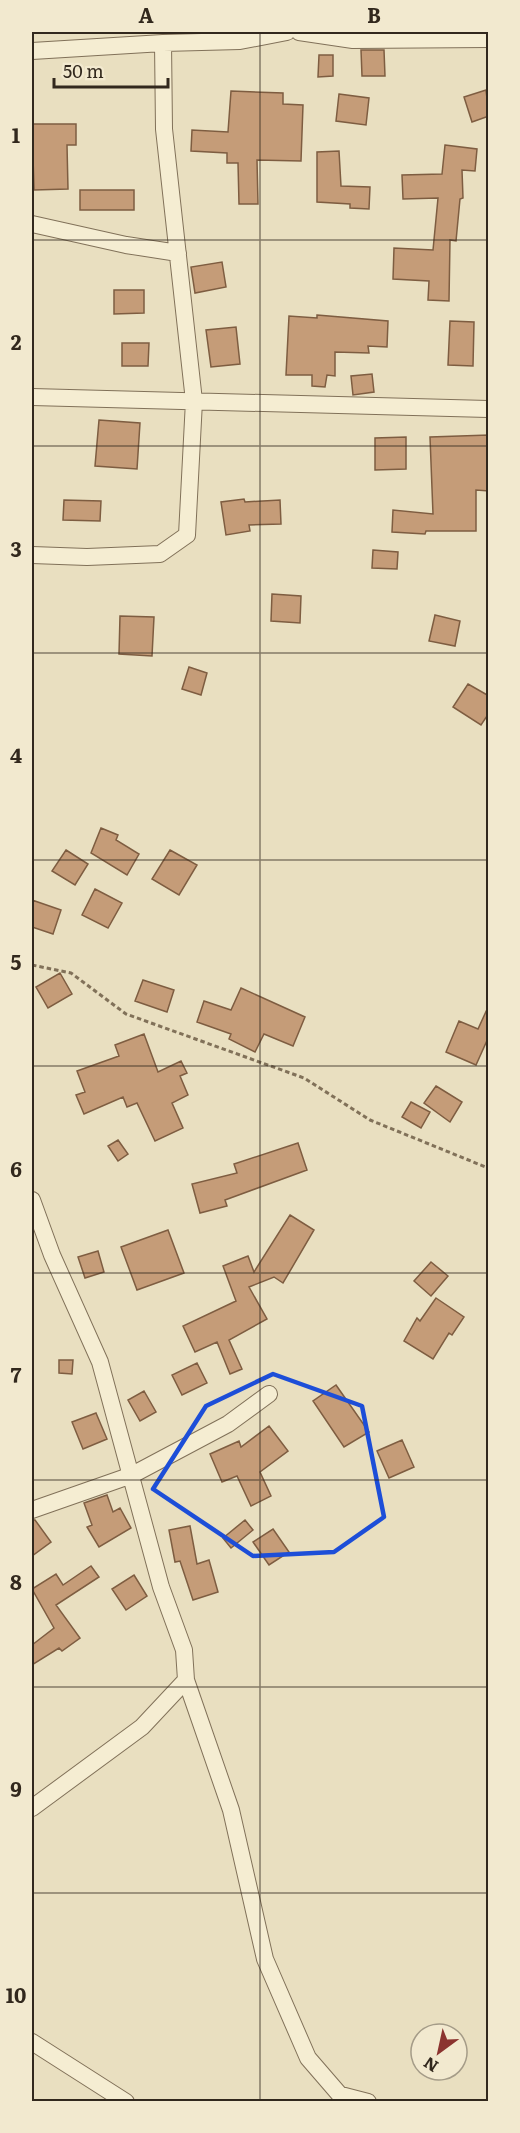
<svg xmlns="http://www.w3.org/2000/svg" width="520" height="2133" viewBox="0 0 520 2133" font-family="Literata,serif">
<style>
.building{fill:#c59c78;stroke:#7e5d41;stroke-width:1.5}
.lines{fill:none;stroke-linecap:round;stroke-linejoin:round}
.minor-casing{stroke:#817159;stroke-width:18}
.path{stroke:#817159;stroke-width:3;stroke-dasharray:4.5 3;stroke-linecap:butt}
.minor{stroke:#f5edd2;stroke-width:16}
.marked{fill:none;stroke:#1d4ed8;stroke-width:4.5;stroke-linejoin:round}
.grid{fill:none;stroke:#32281d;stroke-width:1.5;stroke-opacity:0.55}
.neatline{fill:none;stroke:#32281d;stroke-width:2}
.grid-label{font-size:20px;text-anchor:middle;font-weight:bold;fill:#32281d}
</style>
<rect width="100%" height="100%" fill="#e9dfc0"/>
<path class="building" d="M361 50H384L385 76H362Z
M319 55H333V76L318 77Z
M486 90 489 116 472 122 464 97Z
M231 91 283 93V104L303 105 301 161 257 160 258 204H239L238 163H227V153L191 151 192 130 228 132Z
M339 94 369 98 366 125 336 121Z
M32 124H76V145H67L68 189 34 190Z
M445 145 477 149 475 171 462 170 463 198 460 199 456 241 450 240 449 301 428 300 429 281 393 279 394 248 433 250 438 198 403 199 402 175 442 174Z
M339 151 341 186 370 187 369 209 350 208V204L317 202V152Z
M80 190H134V210H80Z
M222 262 226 287 195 293 191 267Z
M114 290H144V313L114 314Z
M317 315 388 321 387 347 368 346 369 353 335 352V376L327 375 325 387 312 386V375H286L289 316 317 318Z
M450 321 474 322 473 366 448 365Z
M236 327 240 364 211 367 206 330Z
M122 343H149L148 366H122Z
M372 374 374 392 353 395 351 376Z
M99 420 140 423 137 469 95 466Z
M489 435V491L476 490V531H426L425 534 392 532 393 510 433 514 430 437Z
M406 437V469L375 470V438Z
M244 499 245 502 280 500 281 524 249 525 250 531 226 535 221 502Z
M64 500 101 501 100 521 63 520Z
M373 550 398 552 397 569 372 568Z
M272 594 301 596 300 623 271 621Z
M435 615 460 621 455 646 429 641Z
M120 616 154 617 152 656 119 654Z
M189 667 207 673 201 695 182 689Z
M468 684 489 696V713L481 725 453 707Z
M101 828 118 835 116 840 139 854 127 875 91 853Z
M66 850 88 864 75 885 52 871Z
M170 850 197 865 179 895 152 879Z
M95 889 122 903 108 928 82 915Z
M32 900 61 910 53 934 32 927Z
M60 973 72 994 48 1008 36 987Z
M143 980 174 990 167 1012 135 1001Z
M241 988 305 1017 293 1046 264 1034 255 1052 229 1039 231 1034 197 1022 204 1001 231 1010Z
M489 1005V1036L476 1065 446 1052 459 1021 478 1029Z
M144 1034 158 1072 181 1061 187 1073 180 1076 188 1095 172 1103 183 1128 155 1141 137 1103 127 1107 123 1097 84 1114 76 1095 85 1092 77 1071 119 1056 115 1045Z
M436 1086 462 1102 450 1122 424 1103Z
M411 1102 430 1112 421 1128 402 1117Z
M118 1140 128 1154 118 1161 108 1146Z
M298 1143 307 1170 225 1200 227 1206 200 1213 192 1184 237 1173 234 1164Z
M290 1215 314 1230 283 1283 274 1277 249 1287 267 1319 229 1340 242 1369 230 1374 217 1342 195 1352 183 1326 236 1301 223 1266 248 1256 254 1272Z
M168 1230 184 1273 137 1290 121 1247Z
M98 1251 104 1272 85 1278 78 1257Z
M431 1262 448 1276 431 1296 414 1281Z
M436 1298 464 1317 452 1335 449 1333 433 1359 404 1341 417 1318 420 1321Z
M59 1360H73L72 1374 59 1373Z
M197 1363 207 1383 182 1395 172 1375Z
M336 1385 369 1432 344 1447 313 1401Z
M144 1391 156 1412 140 1421 128 1400Z
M96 1413 107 1439 83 1449 72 1422Z
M269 1426 288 1451 260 1472 271 1496 251 1506 237 1476 222 1482 210 1454 239 1441 241 1447Z
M402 1440 414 1467 389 1478 377 1451Z
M107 1495 113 1512 120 1508 131 1528 99 1547 87 1527 92 1525 84 1503Z
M32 1520H35L51 1542 32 1556Z
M245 1520 253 1530 231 1548 223 1538Z
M190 1526 197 1564 209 1560 218 1592 193 1600 180 1561 175 1562 169 1530Z
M273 1529 289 1552 269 1565 253 1542Z
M91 1566 99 1577 56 1605 80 1638 62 1651 59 1648 32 1665V1645L54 1628 32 1589 56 1574 63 1585Z
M134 1575 147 1596 126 1610 112 1589Z"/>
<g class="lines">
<defs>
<path id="minor" d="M299 32 353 40 488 39
M32 51 163 43 240 41 287 32
M32 224 126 245 178 253
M32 397 488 409
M32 555 87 557 160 554 187 535 194 401 164 129 163 43
M32 1200 52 1255 100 1362 161 1587 184 1650 186 1680 142 1727 32 1808
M32 1510 132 1475 228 1424 269 1394
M186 1680 231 1810 265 1959 308 2058 346 2102
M32 2042 126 2102
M341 2095 368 2102"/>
</defs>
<use href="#minor" class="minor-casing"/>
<path class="path" d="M32 965 71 973 126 1014 304 1078 370 1120 488 1168"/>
<use href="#minor" class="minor"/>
</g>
<path class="marked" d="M273 1374 362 1406 384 1517 334 1552 253 1556 153 1489 206 1406Z"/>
<path class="grid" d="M260 32V2102M32 240H488M32 446H488M32 653H488M32 860H488M32 1066H488M32 1273H488M32 1480H488M32 1687H488M32 1893H488"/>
<rect width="520" height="2133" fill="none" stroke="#f2e9cf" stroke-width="66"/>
<g transform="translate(439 2052) rotate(213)"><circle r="28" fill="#f2e9cf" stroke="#a59c88" stroke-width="1.5"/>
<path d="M0-4.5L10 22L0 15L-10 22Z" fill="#8b332f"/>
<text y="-9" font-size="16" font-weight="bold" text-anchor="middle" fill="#32281d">N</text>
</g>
<path d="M54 78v9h114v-9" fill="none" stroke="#32281d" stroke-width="3"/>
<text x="63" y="78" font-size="18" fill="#32281d" stroke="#f2e9cf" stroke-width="4.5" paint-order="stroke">50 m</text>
<rect x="33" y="33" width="454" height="2067" class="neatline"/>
<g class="grid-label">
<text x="146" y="23">A</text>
<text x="374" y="23">B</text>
<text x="16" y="143">1</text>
<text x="16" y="350">2</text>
<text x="16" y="557">3</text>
<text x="16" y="763">4</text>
<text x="16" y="970">5</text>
<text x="16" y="1177">6</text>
<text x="16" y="1383">7</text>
<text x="16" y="1590">8</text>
<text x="16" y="1797">9</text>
<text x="16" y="2003">10</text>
</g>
</svg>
